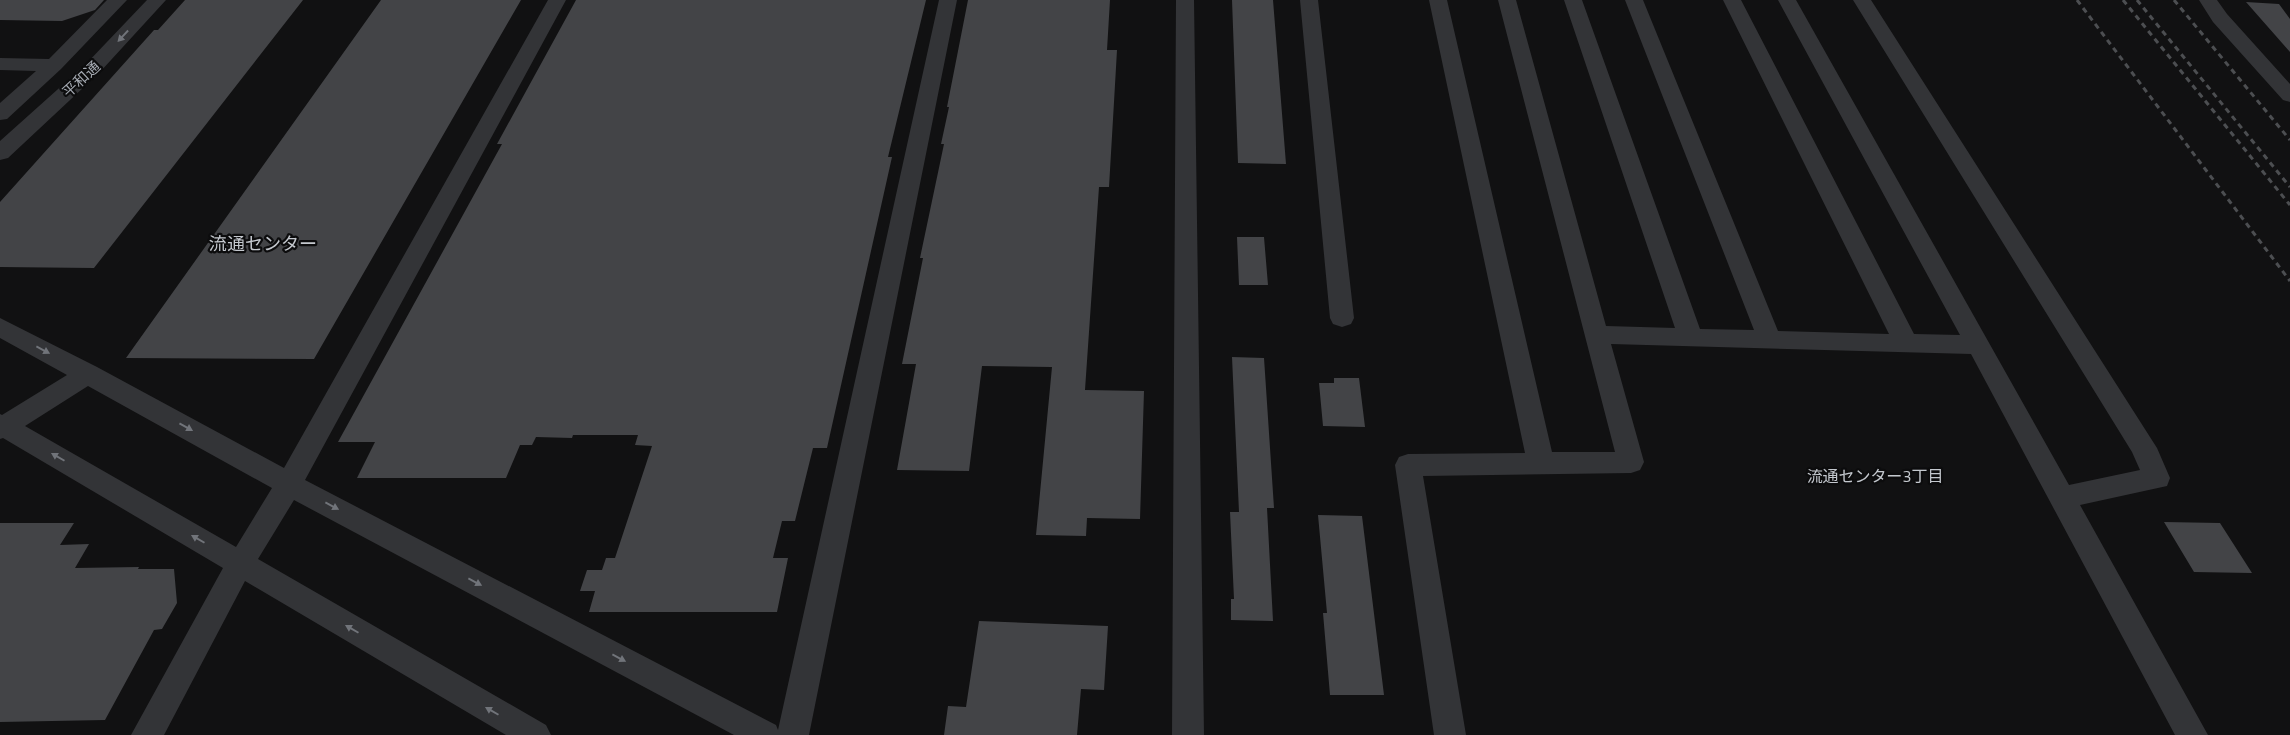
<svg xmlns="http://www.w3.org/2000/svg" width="2290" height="735" viewBox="0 0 2290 735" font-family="'Titillium Web','Noto Sans JP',sans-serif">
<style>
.building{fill:#434447}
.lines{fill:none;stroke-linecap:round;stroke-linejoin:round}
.minor{fill:#333437;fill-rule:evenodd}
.rail{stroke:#4c4e51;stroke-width:3;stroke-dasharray:5.5 4.5;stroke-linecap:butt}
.oneway{fill:#71747a}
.labels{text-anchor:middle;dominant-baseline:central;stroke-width:4.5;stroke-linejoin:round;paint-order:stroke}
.street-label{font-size:15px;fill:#a4a9b1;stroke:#0c0c0d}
.neighbourhood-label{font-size:16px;fill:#c4c8ce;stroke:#0c0c0d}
.quarter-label{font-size:18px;fill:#c4c8ce;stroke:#0c0c0d}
</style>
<rect width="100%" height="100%" fill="#111112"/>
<path class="building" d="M0 0H104L95 10 62 21 0 20Z
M185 0H303L94 268 0 267V202L154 30H158Z
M381 0H521L314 359 126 358Z
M576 0H926L888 157H892L827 448H813L795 521H782L773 558H788L777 612H589L595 591H580L587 570H602L606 558H615L652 446 635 445 638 435H573L572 438 536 437 532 445H520L506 478H357L375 442H338L502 144H497Z
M968 0H1110L1107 50H1117L1114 102 1109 187H1099L1085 390 1144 391 1140 519 1087 518 1086 536 1036 535 1052 367 982 366 969 471 897 470 916 364H902L923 258H920L944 144H941L949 107H947Z
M1232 0H1273L1286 164 1238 163Z
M2246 2 2279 4 2290 19V52Z
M1237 237H1264L1268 285H1239Z
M1232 357 1264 358 1274 508H1267L1273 621 1231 620V599H1234L1230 512H1239Z
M1334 378H1359L1365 427 1323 426 1319 383H1334Z
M1318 515 1362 516 1384 695H1330L1323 613H1327Z
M2164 522 2220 523 2252 573 2194 572Z
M0 523H74L60 545 89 544 75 568 139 567 138 569H174L177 603 162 629 154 630 105 720 0 722Z
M979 621 1108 626 1104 690 1081 689 1077 735H944L948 706 966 707Z"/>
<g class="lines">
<path class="minor" d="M107 0H127L61 69 7 119 0 120V103L36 71 0 70V58L49 59Z
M147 0H166L100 72 8 158 0 160V141L86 64Z
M548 0H566L305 480 776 725 778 730 939 0H957L809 735H734L294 500 258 559 546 725 551 735H506L245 581 164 735H131L223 568 3 438 0 439V414L2 415 67 375 0 338V318L97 367 284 468ZM88 386 272 488 236 547 25 426Z
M1176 0H1194L1204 735H1172Z
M1300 0H1318L1354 318 1351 324 1342 327 1333 324 1330 318Z
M1429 0H1447L1552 452H1615L1498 0H1516L1606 326 1675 328 1564 0H1582L1700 329 1754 330 1625 0H1643L1778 331 1889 334 1723 0H1741L1914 334 1960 335 1778 0H1796L2069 485 2140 470 2132 452 1853 0H1871L2157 448 2170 478 2167 486 2080 505 2208 735H2175L1971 354 1611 344 1644 462 1640 470 1631 473 1423 476 1466 735H1434L1395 465 1399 457 1408 454 1525 453Z
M2199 0H2217L2227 14 2290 84V102L2283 100 2213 22Z"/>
<path class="rail" d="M2077 0 2290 281
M2123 0 2290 205
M2137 0 2290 187
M2174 0 2290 140"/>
</g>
<defs><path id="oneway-solid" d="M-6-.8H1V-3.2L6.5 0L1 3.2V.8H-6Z" transform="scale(1.25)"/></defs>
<g class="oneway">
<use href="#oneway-solid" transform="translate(123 36) rotate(133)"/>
<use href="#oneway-solid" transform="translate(43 350) rotate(28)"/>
<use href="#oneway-solid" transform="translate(186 427) rotate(29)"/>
<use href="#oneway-solid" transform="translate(58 457) rotate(-150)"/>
<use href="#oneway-solid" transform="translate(332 506) rotate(28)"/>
<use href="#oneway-solid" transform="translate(198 539) rotate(-150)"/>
<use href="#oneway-solid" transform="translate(475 582) rotate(28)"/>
<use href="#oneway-solid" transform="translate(352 629) rotate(-150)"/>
<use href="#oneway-solid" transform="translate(619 658) rotate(28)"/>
<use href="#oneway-solid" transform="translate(492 711) rotate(-150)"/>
</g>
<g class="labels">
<g class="street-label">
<text transform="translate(81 79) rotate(-43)">平和通</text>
</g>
<g class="neighbourhood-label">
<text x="1875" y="476">流通センター3丁目</text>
</g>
<g class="quarter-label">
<text x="263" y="243">流通センター</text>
</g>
</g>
</svg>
